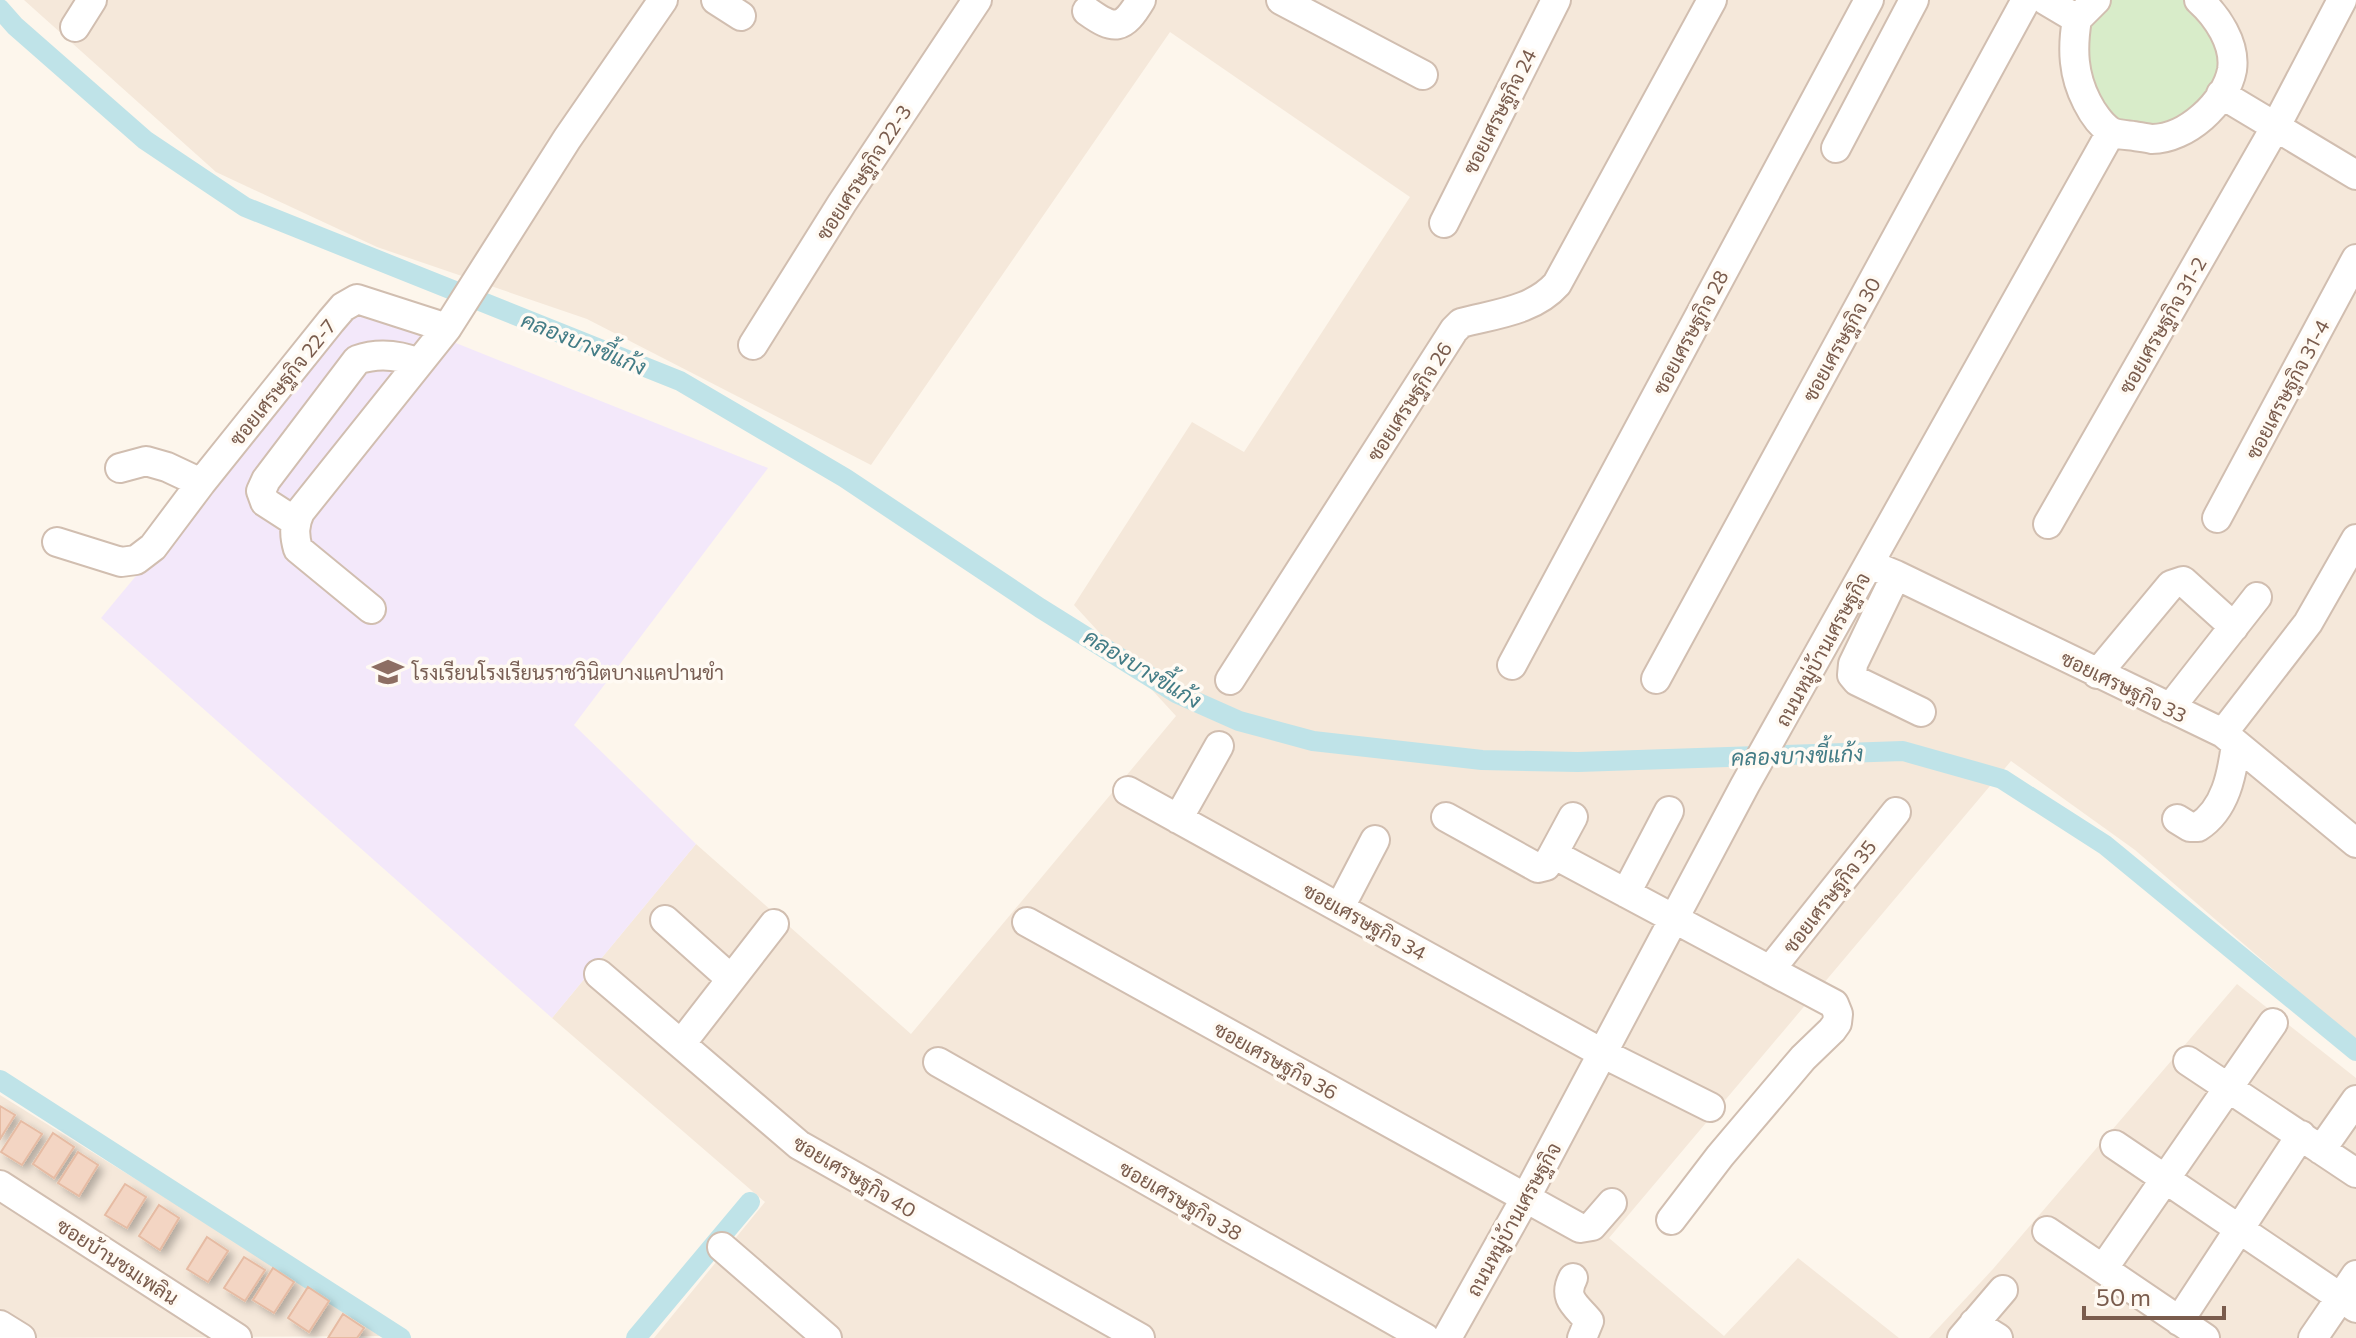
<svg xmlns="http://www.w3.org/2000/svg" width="2356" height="1338" viewBox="0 0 2356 1338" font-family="Commissioner,Sarabun,sans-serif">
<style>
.residential{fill:#f5e8da}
.education{fill:#f3e8fa}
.green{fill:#d8ecc9}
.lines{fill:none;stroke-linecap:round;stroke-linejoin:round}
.canal{stroke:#bfe3e8;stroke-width:20}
.building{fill:#f3d5c3;stroke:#e6bba3;stroke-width:2;filter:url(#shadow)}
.minor-casing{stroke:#d1beb0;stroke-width:32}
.minor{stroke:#fff;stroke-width:28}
.labels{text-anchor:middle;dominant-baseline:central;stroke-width:7;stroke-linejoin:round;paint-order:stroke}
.street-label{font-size:20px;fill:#7a5c4d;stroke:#fffaf3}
.education-label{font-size:20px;fill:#785e54;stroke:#fffaf3;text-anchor:start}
.water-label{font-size:22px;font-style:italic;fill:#437c86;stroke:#fffaf3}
</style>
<defs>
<filter id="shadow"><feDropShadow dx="5" dy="5" stdDeviation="4" flood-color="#0004"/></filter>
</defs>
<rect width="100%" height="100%" fill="#fdf6ec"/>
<path class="residential" d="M24 0H2356V1041L2135 850 2011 761 1609 1238 1724 1336 1798 1258 1899 1338H654L765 1202 552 1018 696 844 911 1034 1176 716 1074 605 1192 422 1244 452 1410 197 1170 32 871 465 587 319 377 247 216 172Z
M2237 984 2356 1078V1338H1929L1993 1269Z
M0 1095 358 1317 385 1336 0 1338Z"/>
<path class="education" d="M361 305 768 468 574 725 696 844 552 1018 101 618Z"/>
<path class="green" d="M2112 0H2185L2218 44 2220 67 2214 89 2201 108 2162 129 2117 122 2098 108 2081 41 2091 19Z"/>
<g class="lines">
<path class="canal" d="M0 9 15 26 145 140 245 207 680 381 845 478 1040 608 1176 693 1239 721 1313 741 1482 760 1578 762 1903 751 2002 779 2105 845 2356 1051
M0 1080 401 1338
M636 1338 750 1202"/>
</g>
<path class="building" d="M0 1106 15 1115 0 1139Z
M21 1121 42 1134 22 1165 1 1152Z
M53 1133 74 1147 54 1178 33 1164Z
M78 1152 98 1165 79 1196 58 1183Z
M125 1184 146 1197 127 1228 105 1215Z
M159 1205 179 1218 160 1250 139 1236Z
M207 1237 228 1251 208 1282 187 1269Z
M244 1257 265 1270 245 1301 224 1288Z
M273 1268 294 1282 274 1313 253 1300Z
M308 1287 329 1301 309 1332 288 1318Z
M343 1314 364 1328 357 1338H328Z"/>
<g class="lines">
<defs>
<path id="minor" d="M716 0 741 16
M1281 0 1423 75
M2045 0 2077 19
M2096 0 2077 19C2072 49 2073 75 2087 102 2092 112 2101 125 2110 131 2116 135 2127 135 2134 136 2140 137 2147 138 2152 139 2186 139 2226 103 2232 70 2236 44 2217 16 2199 0
M1087 11C1115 31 1123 30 1141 0
M75 27 92 0
M2221 94 2356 175
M1836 148 1914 0
M1444 223 1556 0
M753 345 842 203 977 0
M120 468 146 461 167 467 201 483
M2217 518 2356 259
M296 522 265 502 261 491 266 480 357 360C377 353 399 355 419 363
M2048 524 2276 126 2342 0
M57 542 121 562 136 560 153 547 201 483 331 321 343 307 357 299 447 328 567 139 663 0
M1869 564 1896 575 2223 733 2356 843
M1896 575 1853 664 1852 675 1857 681 1921 712
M371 609 298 549C294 535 294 525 300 512L447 328
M1512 665 1869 0
M2097 674 2171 585 2183 581 2234 627
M1656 679 2026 0
M1230 680 1454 330 1461 323C1494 314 1533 311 1557 284L1712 0
M2170 708 2257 597
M2223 733 2308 623 2356 539
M1128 791 1602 1053 1710 1107
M1446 817 1538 868 1546 866 1553 854 1770 970 1896 812
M1178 819 1219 746
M2177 819 2190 827H2198C2226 809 2232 774 2236 744
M1553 854 1573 817
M1626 893 1669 811
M1340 907 1375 840
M665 920 731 979
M1027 922 1580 1228 1592 1226 1612 1203
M599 974 799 1145 1140 1338
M681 1044 774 924
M2188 1061 2356 1173
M938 1062 1425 1338
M2115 1145 2356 1308
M2321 1150 2356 1100
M0 1185 237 1338
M1671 1220 1720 1156 1803 1058 1832 1030 1837 1023 1838 1014 1834 1004 1770 970
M2047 1231 2205 1338
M722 1247 827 1338
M2103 1269 2273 1023
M1573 1278C1562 1299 1577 1306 1589 1321L1582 1338
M2179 1321 2301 1135
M1974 1323 1998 1338
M0 1325 21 1338
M1447 1338 1526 1197 1745 785 2111 132
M1962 1338 2003 1290
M2313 1338 2356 1275"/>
</defs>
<use href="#minor" class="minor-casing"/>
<use href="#minor" class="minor"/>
</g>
<defs>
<symbol id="school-bare" viewBox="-9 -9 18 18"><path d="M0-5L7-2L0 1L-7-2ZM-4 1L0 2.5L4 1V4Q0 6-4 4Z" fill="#8d6e63" stroke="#fffaf3" stroke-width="2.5" paint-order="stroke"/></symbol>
</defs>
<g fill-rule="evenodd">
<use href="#school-bare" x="366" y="650" width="44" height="44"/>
</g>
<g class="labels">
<g class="street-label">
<text transform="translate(1499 111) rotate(-63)">ซอยเศรษฐกิจ 24</text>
<text transform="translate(863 172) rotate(-57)">ซอยเศรษฐกิจ 22-3</text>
<text transform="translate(2162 325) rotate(-60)">ซอยเศรษฐกิจ 31-2</text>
<text transform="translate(1690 332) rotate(-62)">ซอยเศรษฐกิจ 28</text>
<text transform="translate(1841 339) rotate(-61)">ซอยเศรษฐกิจ 30</text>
<text transform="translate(282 382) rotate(-51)">ซอยเศรษฐกิจ 22-7</text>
<text transform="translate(2287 389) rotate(-62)">ซอยเศรษฐกิจ 31-4</text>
<text transform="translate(1409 401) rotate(-57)">ซอยเศรษฐกิจ 26</text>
<text transform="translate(1822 649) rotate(-61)">ถนนหมู่บ้านเศรษฐกิจ</text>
<text transform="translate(2124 686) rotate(26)">ซอยเศรษฐกิจ 33</text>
<text transform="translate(1829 896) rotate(-52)">ซอยเศรษฐกิจ 35</text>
<text transform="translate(1365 921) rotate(29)">ซอยเศรษฐกิจ 34</text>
<text transform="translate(1276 1060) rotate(29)">ซอยเศรษฐกิจ 36</text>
<text transform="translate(855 1176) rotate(31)">ซอยเศรษฐกิจ 40</text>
<text transform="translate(1181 1200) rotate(30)">ซอยเศรษฐกิจ 38</text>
<text transform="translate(1513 1219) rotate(-61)">ถนนหมู่บ้านเศรษฐกิจ</text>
<text transform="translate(118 1261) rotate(33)">ซอยบ้านชมเพลิน</text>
</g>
<g class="education-label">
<text x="412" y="672">โรงเรียนโรงเรียนราชวินิตบางแคปานขำ</text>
</g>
<g class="water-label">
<text transform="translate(584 343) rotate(22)">คลองบางขี้แก้ง</text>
<text transform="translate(1143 668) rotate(31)">คลองบางขี้แก้ง</text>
<text transform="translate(1797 755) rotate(-2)">คลองบางขี้แก้ง</text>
</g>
</g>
<path d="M2084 1306v12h140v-12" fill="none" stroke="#7a5c4d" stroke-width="4"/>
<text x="2096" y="1306" font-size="24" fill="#7a5c4d" stroke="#fffaf3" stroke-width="6" paint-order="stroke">50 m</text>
</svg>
